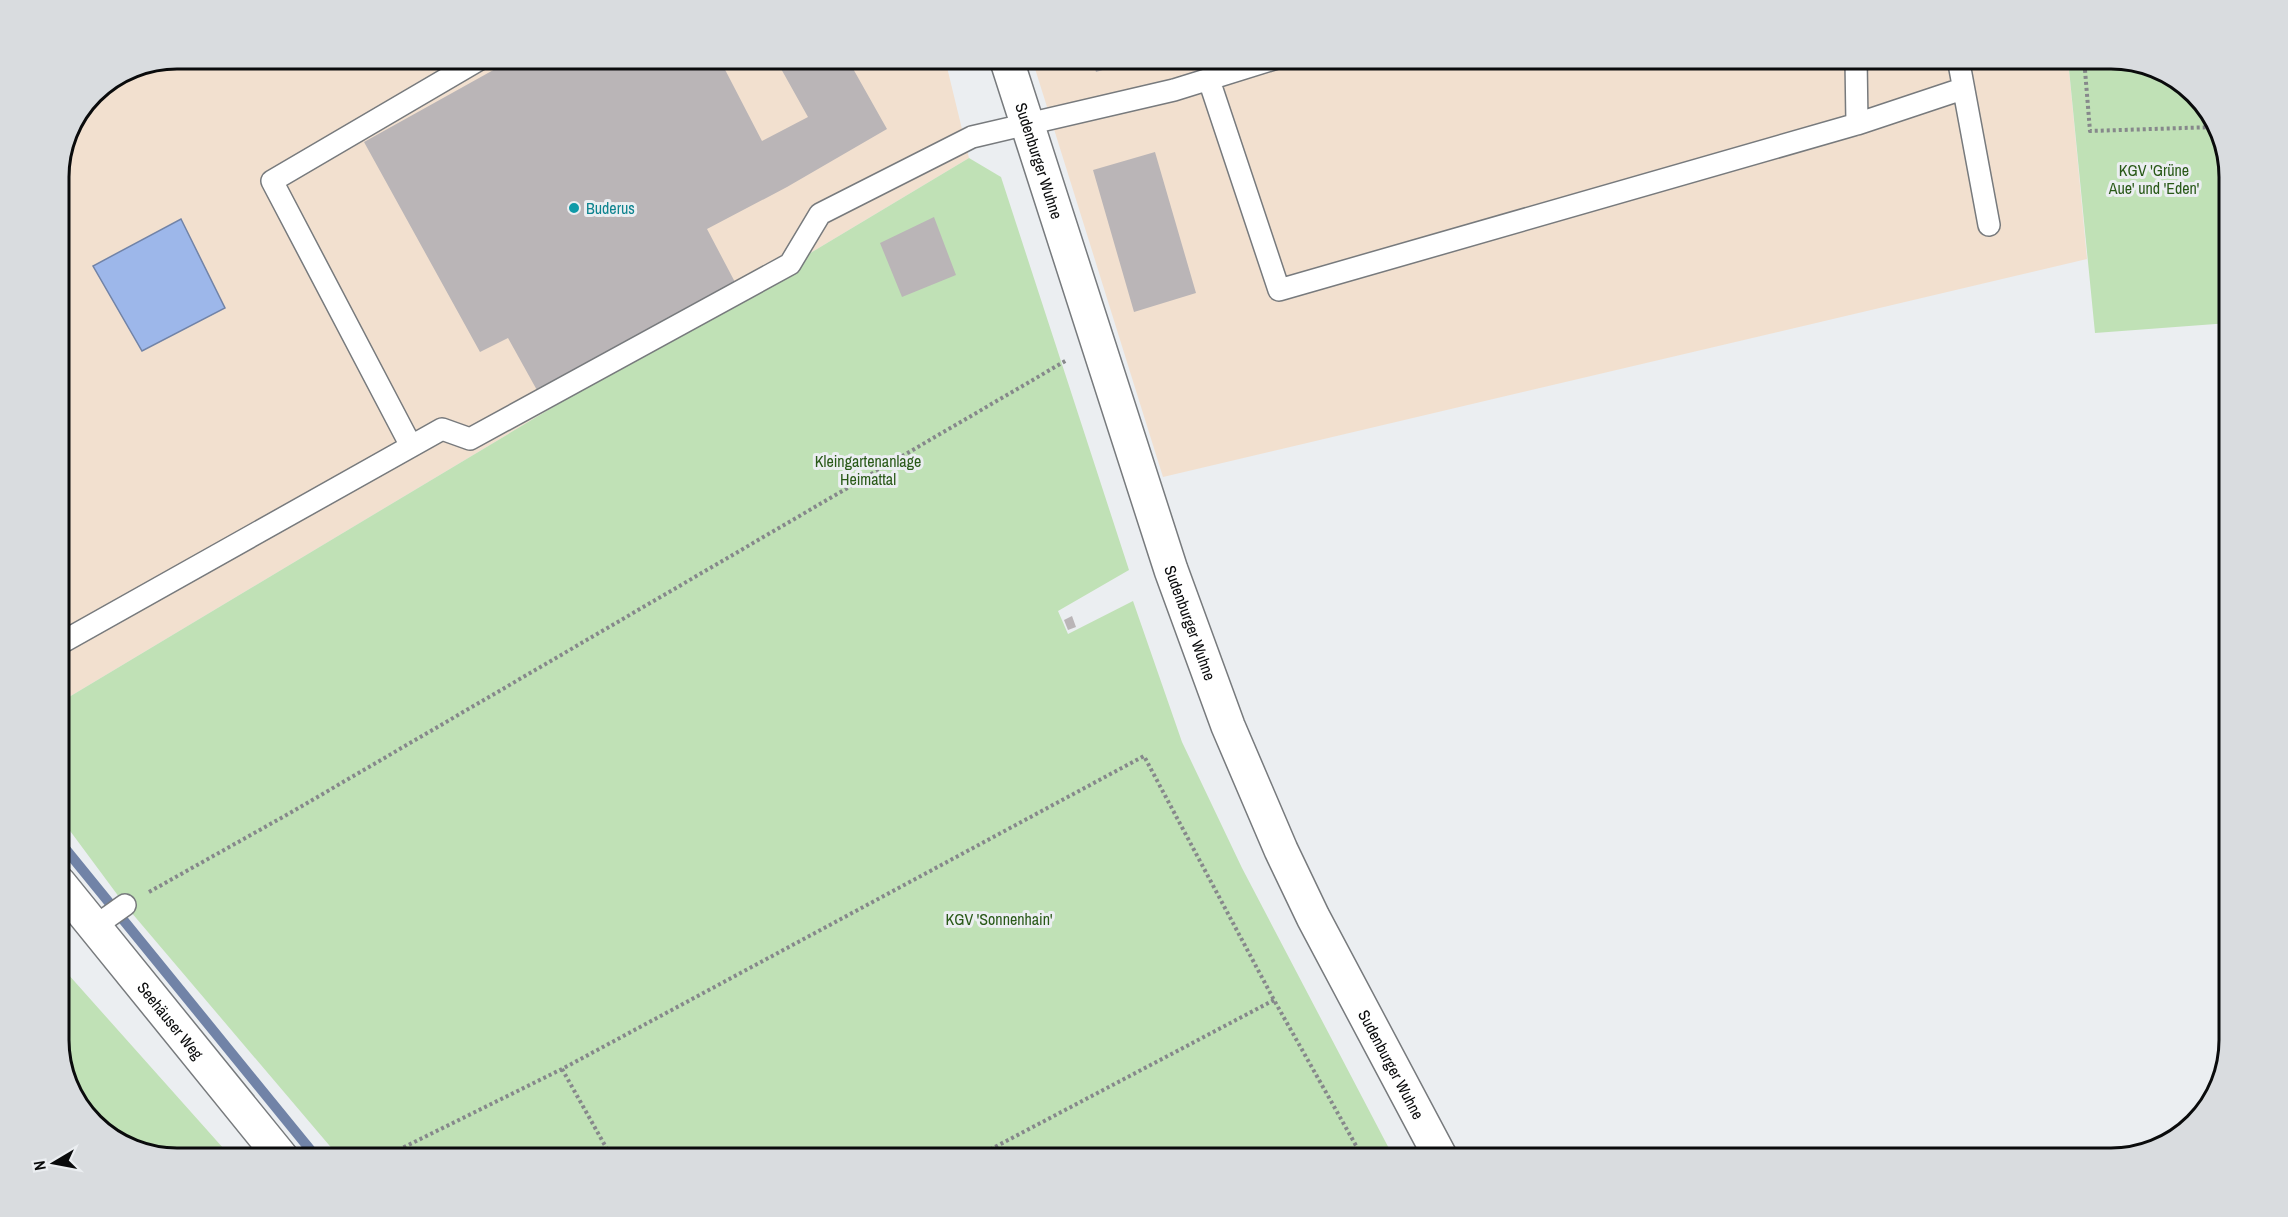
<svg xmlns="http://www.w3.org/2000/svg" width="2288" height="1217" viewBox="0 0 2288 1217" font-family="'Archivo Narrow',sans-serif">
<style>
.industrial{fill:#f2e0cf}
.green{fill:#c0e1b6}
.water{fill:#9db7ea;stroke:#7183a7;stroke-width:1.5}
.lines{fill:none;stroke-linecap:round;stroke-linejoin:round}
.stream{stroke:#7183a7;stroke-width:10}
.building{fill:#bab5b7}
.lane-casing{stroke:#777a7d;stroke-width:24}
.street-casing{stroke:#777a7d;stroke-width:36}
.secondary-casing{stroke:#777a7d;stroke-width:36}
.path{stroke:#86888b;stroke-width:4;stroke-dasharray:3 3;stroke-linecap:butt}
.lane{stroke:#fff;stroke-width:21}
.street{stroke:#fff;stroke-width:33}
.secondary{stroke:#fff;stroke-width:33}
.culture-dot{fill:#0f9aa8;stroke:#ebeef1;stroke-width:2}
.labels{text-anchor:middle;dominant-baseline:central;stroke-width:6;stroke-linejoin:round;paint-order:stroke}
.street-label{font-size:16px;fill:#0a0b0c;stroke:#ebeef1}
.park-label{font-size:16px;fill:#295918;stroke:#ebeef1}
.culture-label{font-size:16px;fill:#0d838f;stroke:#ebeef1;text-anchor:start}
.rim{fill:none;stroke:#0a0b0c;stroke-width:3}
</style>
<rect width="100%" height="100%" fill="#ebeef1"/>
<path class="industrial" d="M177 58 945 59 969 158 59 703V170L68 131 93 93 132 67Z
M1032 59H2068L2087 259 1163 477Z"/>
<path class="green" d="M2068 59H2111L2164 71 2210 111 2229 169V323L2095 333Z
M969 158 1001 177 1129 570 1058 611 1068 634 1133 601 1182 742 1242 868 1394 1158H340L125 905 59 816V703Z
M59 964 232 1158H177L124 1146 78 1106 59 1048Z"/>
<path class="water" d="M181 219 225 308 142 351 93 266Z"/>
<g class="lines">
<path class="stream" d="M59 841 317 1158"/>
</g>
<path class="building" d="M515 58H719L762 141 808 117 775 58H847L887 129 787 187 707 229 736 284 538 392 508 338 480 352 364 142Z
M1092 58H1120L1122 64 1096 72Z
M1155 152 1196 293 1134 312 1093 170Z
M934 217 956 275 902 297 880 243Z
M1072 616 1076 627 1068 630 1064 620Z"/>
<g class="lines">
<defs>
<path id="lane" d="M1856 58 1857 124
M1958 58 1989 225
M1209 80 1279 290 1857 124 1962 89
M411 446 272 181 482 58
M59 644 442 429 470 439 790 264 820 214 972 137 1174 90 1277 58
M94 927 125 905"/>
<g id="street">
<path id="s1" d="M59 883 282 1158"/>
</g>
<g id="secondary">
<path id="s2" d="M1006 58 1171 570 1228 726 1281 850 1313 917 1441 1158"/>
</g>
</defs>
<use href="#lane" class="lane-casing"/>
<use href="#street" class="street-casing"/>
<use href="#secondary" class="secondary-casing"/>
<path class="path" d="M2084 58 2090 131 2215 127
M149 892 290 813 1067 360
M562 1069 612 1158
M382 1158 562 1069 1144 756 1274 1000 1363 1158
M974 1158 1274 1000"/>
<use href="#lane" class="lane"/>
<use href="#street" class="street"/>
<use href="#secondary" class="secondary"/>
</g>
<circle class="culture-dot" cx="574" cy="208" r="6"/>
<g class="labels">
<g class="street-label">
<text stroke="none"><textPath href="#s2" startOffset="108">Sudenburger Wuhne</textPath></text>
<text stroke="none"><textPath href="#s2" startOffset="594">Sudenburger Wuhne</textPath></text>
<text stroke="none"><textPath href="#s1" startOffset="177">Seehäuser Weg</textPath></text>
<text stroke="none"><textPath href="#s2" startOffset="1080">Sudenburger Wuhne</textPath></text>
</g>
<g class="park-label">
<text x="2154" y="170">KGV 'Grüne<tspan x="2154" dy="18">Aue' und 'Eden'</tspan></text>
<text x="868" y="461">Kleingartenanlage<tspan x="868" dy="18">Heimattal</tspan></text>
<text x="999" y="919">KGV 'Sonnenhain'</text>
</g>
<g class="culture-label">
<text x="586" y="208">Buderus</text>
</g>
</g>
<path d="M0 0H2288V1217H0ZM177 69H2111A108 108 0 0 1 2219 177V1040A108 108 0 0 1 2111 1148H177A108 108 0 0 1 69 1040V177A108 108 0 0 1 177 69Z" fill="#d9dcdf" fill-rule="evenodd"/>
<path class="rim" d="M177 69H2111A108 108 0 0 1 2219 177V1040A108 108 0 0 1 2111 1148H177A108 108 0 0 1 69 1040V177A108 108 0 0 1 177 69Z"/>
<g transform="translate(54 1163) rotate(260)" stroke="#ebeef1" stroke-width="4.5" paint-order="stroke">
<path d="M0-4.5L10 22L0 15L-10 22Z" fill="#0a0b0c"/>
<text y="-9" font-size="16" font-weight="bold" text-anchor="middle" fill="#0a0b0c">N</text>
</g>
</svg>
